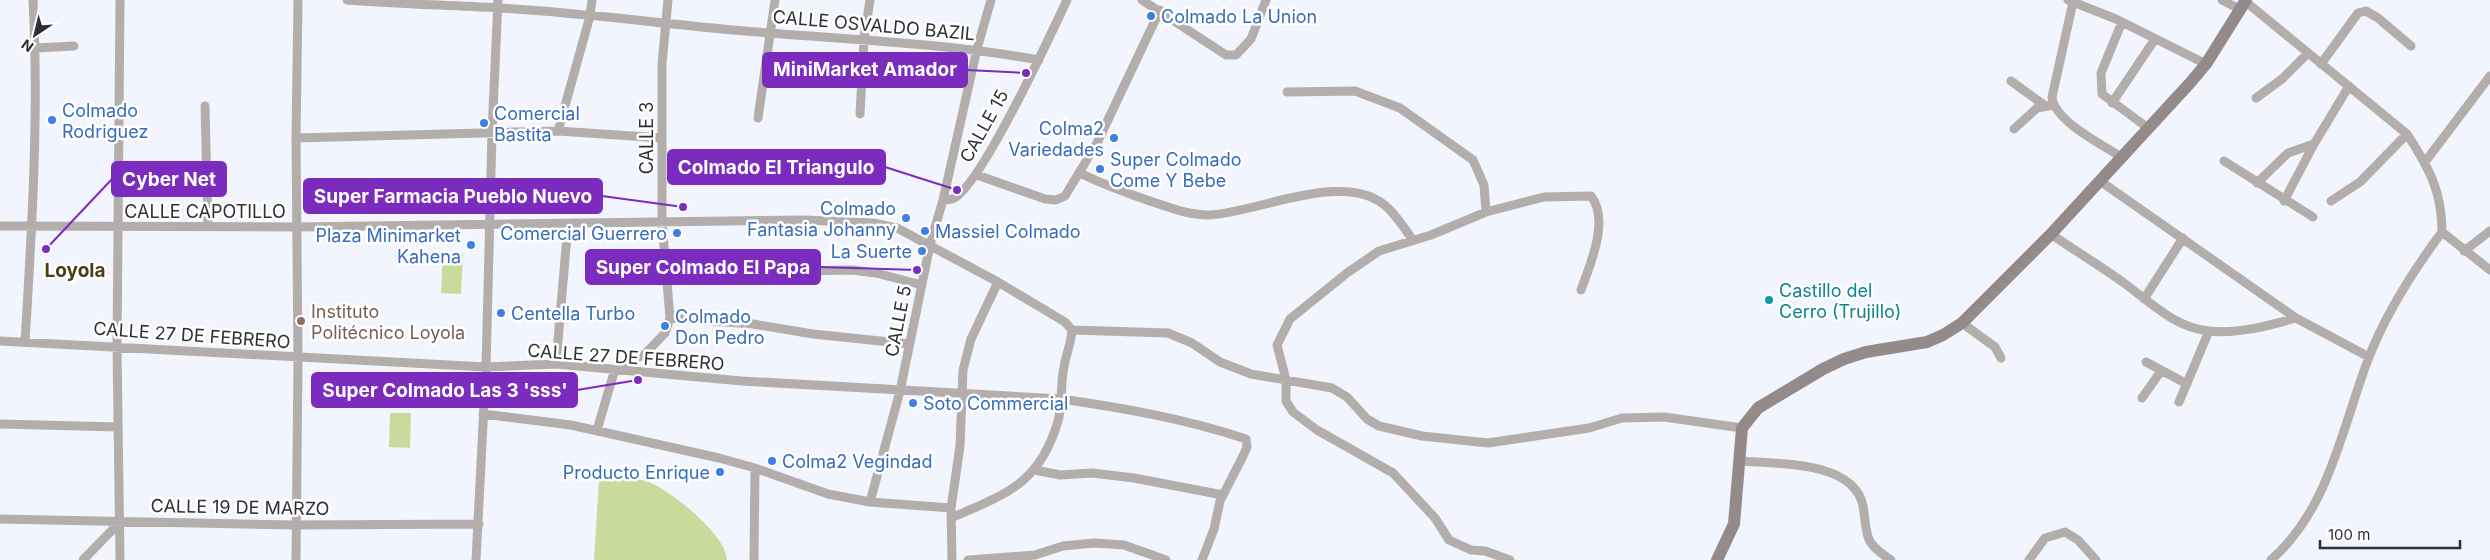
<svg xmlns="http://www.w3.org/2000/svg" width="2490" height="560" viewBox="0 0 2490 560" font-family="Inter,sans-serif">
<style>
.green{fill:#c8db9c}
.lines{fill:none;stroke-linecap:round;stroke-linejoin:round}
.street{stroke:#b3adac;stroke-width:9}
.secondary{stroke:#938b89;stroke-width:12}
.shop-dot{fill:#3f7fe0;stroke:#fff;stroke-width:2}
.culture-dot{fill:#0f9aa8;stroke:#fff;stroke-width:2}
.education-dot{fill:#8d6e63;stroke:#fff;stroke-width:2}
.labels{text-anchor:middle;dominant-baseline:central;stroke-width:5;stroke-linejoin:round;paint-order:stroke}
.shop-label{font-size:18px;fill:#366cbe;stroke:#fff;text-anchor:start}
.street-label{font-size:18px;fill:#2f3034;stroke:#fff}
.culture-label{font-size:18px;fill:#0d838f;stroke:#fff;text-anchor:start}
.education-label{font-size:18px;fill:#785e54;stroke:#fff;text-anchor:start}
.neighbourhood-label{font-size:19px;font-weight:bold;fill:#4a3e15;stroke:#fff}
.leader{fill:none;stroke:#7b2cbf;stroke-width:2}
.callout-dot{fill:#7b2cbf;stroke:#fff;stroke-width:2}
.callout{fill:#7b2cbf;stroke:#7b2cbf;stroke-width:2}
.callout-label{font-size:19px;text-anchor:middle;font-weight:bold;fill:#fff}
</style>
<rect width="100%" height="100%" fill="#f2f5fd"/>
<path class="green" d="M443 253 463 254 461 294 441 293Z
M390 413H411L410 448 389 447Z
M599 478C613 479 633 477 646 481 668 488 727 535 727 560H594Z"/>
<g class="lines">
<path class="street" d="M120 0 117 347 120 560
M347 0C397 4 447 5 498 8 588 13 678 26 769 33 859 40 949 44 1039 60
M1142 0 1226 55H1236L1251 39 1266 0
M2068 0 2116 19 2206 64
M2222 0 2241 10
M2073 2 2052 97C2054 121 2103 145 2123 158
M2246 2 2407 134C2429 168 2442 191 2442 232L2490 270
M2122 22 2101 73 2102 94 2148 128
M36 48 74 46
M2321 64 2358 13 2366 11 2378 18 2411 46
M2011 81 2044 105
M1287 92 1355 91 1400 108 1473 160 1484 185 1486 212
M2256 98 2282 79 2307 54
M2112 103 2155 39
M205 106 208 227
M860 114 864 38 870 0
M758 118 775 0
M2014 129 2037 108 2053 105
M558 131 590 16 592 0
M296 138 558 131 662 138
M2224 161 2313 217
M2425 162 2490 76
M1080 173C1102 184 1124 192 1147 200 1168 207 1187 215 1209 215 1258 213 1349 167 1389 209 1398 218 1405 229 1412 239
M977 175 1045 199 1056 200 1065 196 1097 143 1160 10
M2100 181 2296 318 2369 357
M2257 183 2288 153 2314 144 2349 86
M943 200C946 200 951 200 954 198 981 185 1051 34 1067 0
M2284 201 2314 144
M2331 201 2360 182 2407 134
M0 226 297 227 804 220 873 223 897 228 998 282 1065 322 1072 330
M2051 234C2075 251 2101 266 2124 283 2150 302 2175 328 2209 331 2238 334 2268 326 2296 318
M2464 251 2490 231
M666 270 710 273 852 270 876 273 922 285
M2144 299 2183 238
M670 318 753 324 813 334 909 344
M1962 323 1995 347 2001 358
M1072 330 1168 333 1192 343 1220 362 1251 374 1332 388 1347 397 1367 419 1379 426 1422 436 1488 443 1589 428 1622 418 1664 417 1742 428
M0 341 486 367 556 364 742 381 1061 399C1124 408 1186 419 1246 439L1247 447 1243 456 1220 501 1214 529 1202 560
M25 342C32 228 39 114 33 0
M2146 362 2187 384
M556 364 568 224
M2142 398 2161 371
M2179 402 2209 331
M483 414 571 425 719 458 755 468 828 494 870 502 951 508
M0 424 118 427
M597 430 615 369 645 354 665 333 670 318 662 222V64L668 0
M1740 461C1776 464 1854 460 1863 506 1868 536 1862 541 1891 560
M1035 470 1060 475 1092 473 1134 478 1223 495
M870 502 900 391 930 245 943 200 977 49 991 0
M953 517C1007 494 1040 483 1058 421 1063 403 1060 385 1064 367 1066 354 1071 344 1072 330
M0 519 296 525 479 524
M83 560 121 521
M296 560 298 359 296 138 298 0
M476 560 486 367 492 133 498 0
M754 560 755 468
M952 560 951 508 960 446 963 370 971 339 998 282
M968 560 1035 555 1063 546 1094 543 1124 545 1166 560
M1510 560 1485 551 1471 550 1449 540 1435 518 1393 473 1317 430 1293 412 1286 401V380L1277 345 1290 319 1347 273 1379 251 1431 235 1486 212 1544 197 1591 196C1610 220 1590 265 1581 290
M2029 560 2045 538 2065 532 2078 540 2096 560
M2271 560C2330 508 2342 427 2369 357 2387 311 2413 271 2442 232"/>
<path class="secondary" d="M1717 560 1734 524 1742 428 1758 408 1823 369 1844 359 1866 352 1927 342 1943 335 1962 323 2051 234 2190 83 2206 64 2246 0"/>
</g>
<g class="shop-dot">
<circle cx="1151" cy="16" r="5"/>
<circle cx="52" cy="120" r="5"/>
<circle cx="484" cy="123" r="5"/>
<circle cx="1114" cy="138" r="5"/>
<circle cx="1100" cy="169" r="5"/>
<circle cx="906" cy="218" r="5"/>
<circle cx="925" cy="231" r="5"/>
<circle cx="677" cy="233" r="5"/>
<circle cx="471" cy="245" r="5"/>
<circle cx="922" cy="251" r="5"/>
<circle cx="501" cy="313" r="5"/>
<circle cx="665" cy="326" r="5"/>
<circle cx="913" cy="403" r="5"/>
<circle cx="772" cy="461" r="5"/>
<circle cx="720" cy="472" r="5"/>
</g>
<circle class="culture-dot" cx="1769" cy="300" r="5"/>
<circle class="education-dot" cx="301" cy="321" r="5"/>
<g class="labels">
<g class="shop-label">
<text x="1161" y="16">Colmado La Union</text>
<text x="62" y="110">Colmado<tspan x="62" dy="21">Rodriguez</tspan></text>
<text x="494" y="113">Comercial<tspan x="494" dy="21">Bastita</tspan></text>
<text x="1104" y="128" text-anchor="end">Colma2<tspan x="1104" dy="21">Variedades</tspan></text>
<text x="1110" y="159">Super Colmado<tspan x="1110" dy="21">Come Y Bebe</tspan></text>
<text x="896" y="208" text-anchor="end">Colmado<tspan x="896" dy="21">Fantasia Johanny</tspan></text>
<text x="935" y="231">Massiel Colmado</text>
<text x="667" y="233" text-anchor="end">Comercial Guerrero</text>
<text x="461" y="235" text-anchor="end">Plaza Minimarket<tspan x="461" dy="21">Kahena</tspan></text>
<text x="912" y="251" text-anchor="end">La Suerte</text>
<text x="511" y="313">Centella Turbo</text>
<text x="675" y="316">Colmado<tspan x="675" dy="21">Don Pedro</tspan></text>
<text x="923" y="403">Soto Commercial</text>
<text x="782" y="461">Colma2 Vegindad</text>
<text x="710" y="472" text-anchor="end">Producto Enrique</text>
</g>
<g class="street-label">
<text transform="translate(874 25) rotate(5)">CALLE OSVALDO BAZIL</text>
<text transform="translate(984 126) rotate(-61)">CALLE 15</text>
<text transform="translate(646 138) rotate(-90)">CALLE 3</text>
<text x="205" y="211">CALLE CAPOTILLO</text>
<text transform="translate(898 321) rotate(-79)">CALLE 5</text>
<text transform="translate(192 335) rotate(4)">CALLE 27 DE FEBRERO</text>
<text transform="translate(626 357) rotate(4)">CALLE 27 DE FEBRERO</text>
<text transform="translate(240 507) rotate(1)">CALLE 19 DE MARZO</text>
</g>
<g class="culture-label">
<text x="1779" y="290">Castillo del<tspan x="1779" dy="21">Cerro (Trujillo)</tspan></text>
</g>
<g class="education-label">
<text x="311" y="311">Instituto<tspan x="311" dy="21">Politécnico Loyola</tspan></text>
</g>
<g class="neighbourhood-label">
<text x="75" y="270">Loyola</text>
</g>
</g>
<path class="leader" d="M1026 73L967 70M957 190L885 167M46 249L112 179M683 207L602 196M917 270L820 267M638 380L577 390"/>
<g class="callout-dot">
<circle cx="1026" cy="73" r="5"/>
<circle cx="957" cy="190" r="5"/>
<circle cx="46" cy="249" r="5"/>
<circle cx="683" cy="207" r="5"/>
<circle cx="917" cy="270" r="5"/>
<circle cx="638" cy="380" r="5"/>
</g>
<g class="callout">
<rect x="763" y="53" width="204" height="34" rx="5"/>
<rect x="668" y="150" width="217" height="34" rx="5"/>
<rect x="112" y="162" width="114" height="34" rx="5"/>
<rect x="304" y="179" width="298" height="34" rx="5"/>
<rect x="586" y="250" width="234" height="34" rx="5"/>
<rect x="312" y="373" width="265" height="34" rx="5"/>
</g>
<g class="callout-label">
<text x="865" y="76">MiniMarket Amador</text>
<text x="776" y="174">Colmado El Triangulo</text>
<text x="169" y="186">Cyber Net</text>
<text x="453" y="203">Super Farmacia Pueblo Nuevo</text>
<text x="703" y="274">Super Colmado El Papa</text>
<text x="445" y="397">Super Colmado Las 3 'sss'</text>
</g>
<g transform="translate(35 35) rotate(215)" stroke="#ffffff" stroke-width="4" paint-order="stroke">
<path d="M0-4L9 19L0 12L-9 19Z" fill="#2f3034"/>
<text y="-8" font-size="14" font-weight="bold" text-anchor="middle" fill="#2f3034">N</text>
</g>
<path d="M2320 540v8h140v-8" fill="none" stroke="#2f3034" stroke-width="2.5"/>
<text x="2328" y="540" font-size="15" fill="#2f3034" stroke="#ffffff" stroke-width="4" paint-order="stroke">100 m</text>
</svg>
